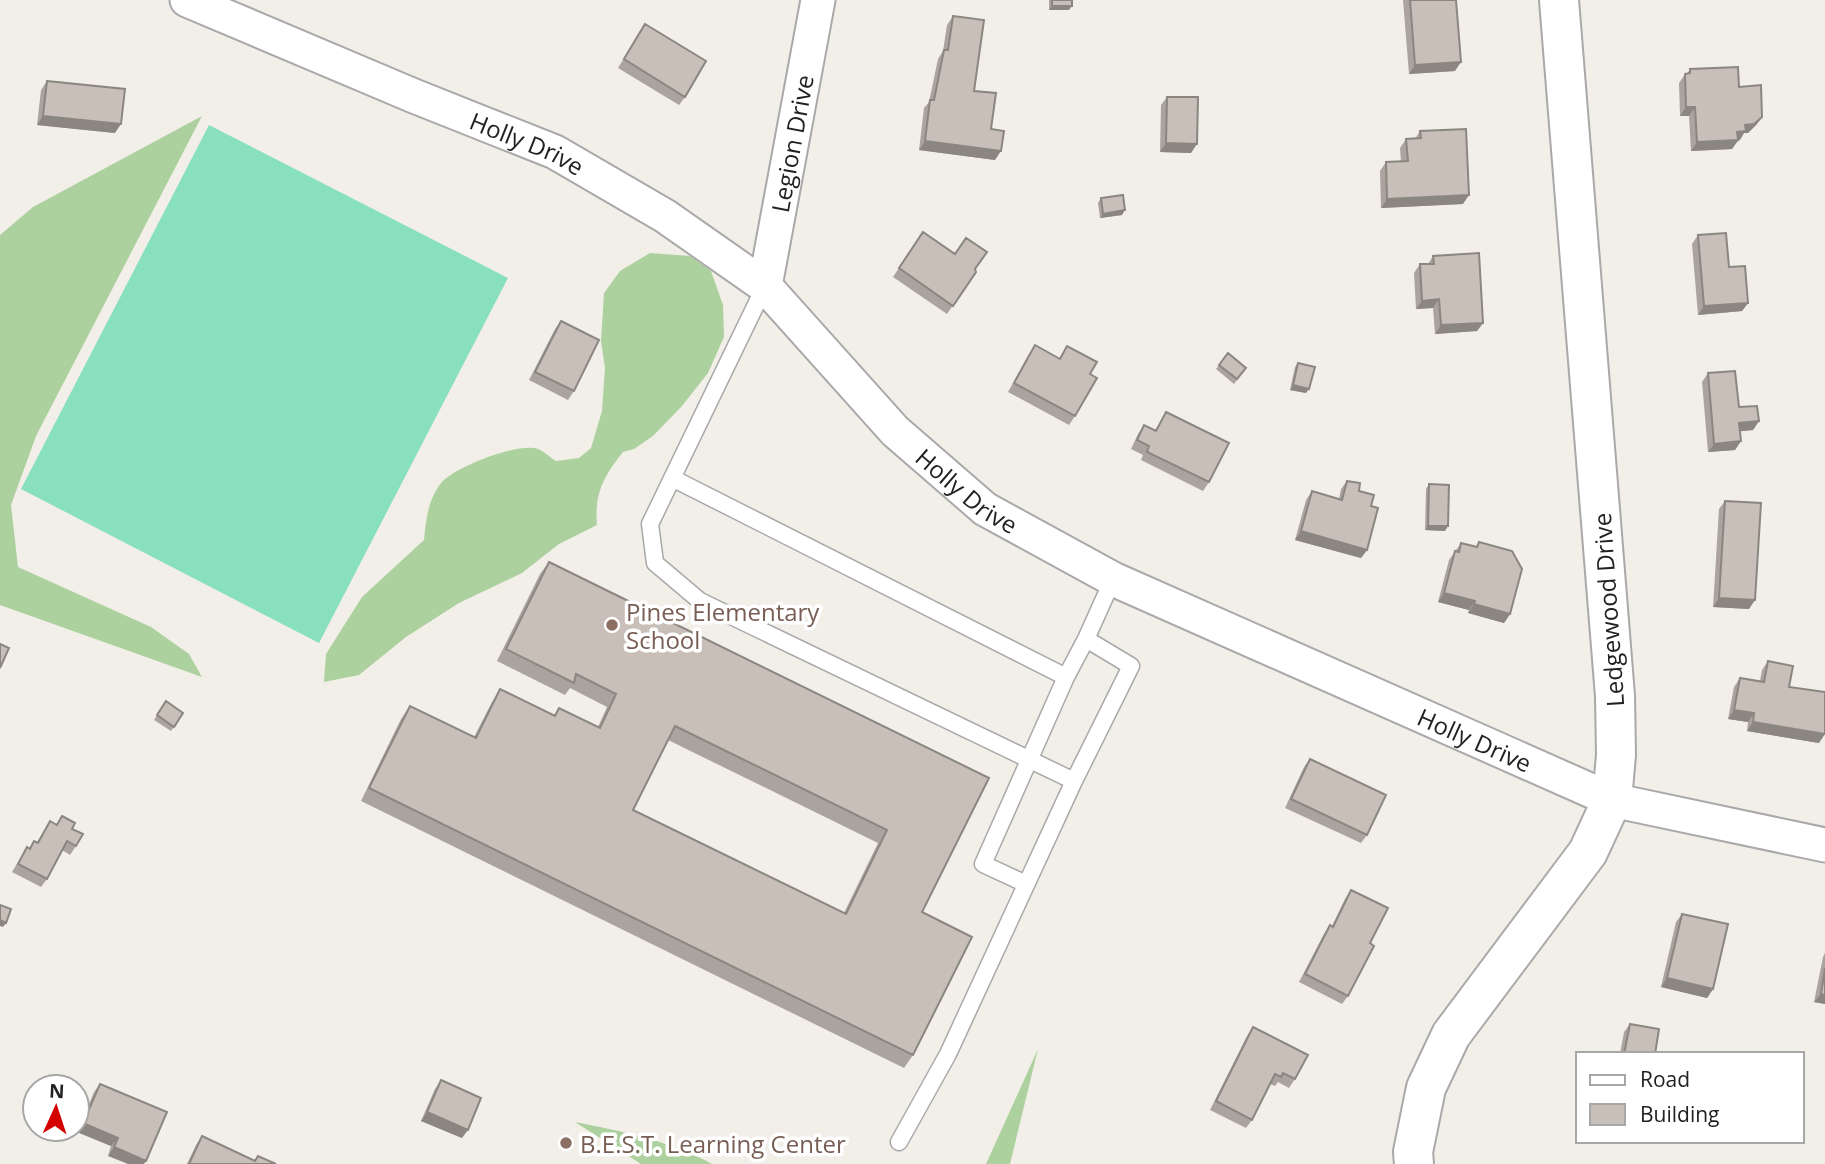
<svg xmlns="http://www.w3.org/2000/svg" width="1825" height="1164" viewBox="0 0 1825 1164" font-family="'Open Sans',sans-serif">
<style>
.forest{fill:#add19e}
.pitch{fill:#88e0be}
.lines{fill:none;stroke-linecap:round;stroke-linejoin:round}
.service-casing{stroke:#a9a9a9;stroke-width:19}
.minor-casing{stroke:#a9a9a9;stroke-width:37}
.tertiary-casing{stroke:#a9a9a9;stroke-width:42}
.service{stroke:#fff;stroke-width:16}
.minor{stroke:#fff;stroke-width:33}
.tertiary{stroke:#fff;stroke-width:38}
.wall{fill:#aba49e;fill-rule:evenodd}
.shaded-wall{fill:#8b8681}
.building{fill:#c7bfb8;stroke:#8b8681;stroke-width:2;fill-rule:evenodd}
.education-dot{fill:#8d6e63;stroke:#fff;stroke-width:2.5}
.labels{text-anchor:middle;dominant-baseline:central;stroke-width:7;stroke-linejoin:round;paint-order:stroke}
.street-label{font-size:24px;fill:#222;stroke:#fff}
.education-label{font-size:24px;fill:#785e54;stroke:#fff;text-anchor:start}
</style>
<rect width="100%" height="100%" fill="#f2efe9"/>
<path class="forest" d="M202 116 36 436 11 505 18 567 151 627 189 654 202 677 0 605V235L33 207Z
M650 253 690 256 711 271 723 305 724 337 708 373 682 406 653 436 634 449 623 452C604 476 594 493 597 525L559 544 522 573 459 603 406 637 359 675 324 682 326 654 362 597 424 540C426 519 428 500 441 483 454 467 519 442 538 449 544 451 551 458 556 461L579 458 591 448 602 411 605 368 601 341 604 293 620 271Z
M1038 1049 1010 1164H986Z
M575 1122C621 1131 671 1141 712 1164H641Z"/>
<path class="pitch" d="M209 125 508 278 319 643 21 489Z"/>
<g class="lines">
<defs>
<path id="service" d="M765 286 650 524 655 563 700 601 1074 781 948 1054 899 1142
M672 478 1066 677
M1074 781 1131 666 1086 639
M1026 884 983 864 1066 677 1086 639 1113 579"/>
<g id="minor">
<path id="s1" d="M187 0 414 96 555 152 665 216 765 286 895 431 985 509 1113 579 1612 800 1825 845"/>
<path id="s2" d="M765 286 818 0"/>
</g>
<path id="tertiary" d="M1414 1164 1413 1152 1426 1088 1451 1035 1588 852 1612 800 1616 755 1615 696 1559 0"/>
</defs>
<use href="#service" class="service-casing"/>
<use href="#minor" class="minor-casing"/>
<use href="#tertiary" class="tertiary-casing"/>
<use href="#service" class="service"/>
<use href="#minor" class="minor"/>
<use href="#tertiary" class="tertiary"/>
</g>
<path class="wall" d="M1049 0H1072L1069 10H1049Z
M1403 0H1456L1455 71 1409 74Z
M953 16 974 91 991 129 995 160 919 150 924 108 929 102 938 59 943 51 947 25Z
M645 24 685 97 679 105 618 68Z
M1690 69 1739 87 1762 117 1756 125 1748 133H1744L1732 149 1691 151 1689 116H1680L1679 83 1685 74H1687Z
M47 81 115 133 37 125 41 90Z
M1167 97 1191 153 1160 152 1161 105Z
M1420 131 1463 204 1381 208 1380 171 1386 162H1401L1400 148 1406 139H1415Z
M1101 198 1122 215 1100 218 1098 203Z
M923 232 975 269 976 272 947 314 893 277Z
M1698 235 1729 267 1748 303 1742 311 1698 315 1692 244Z
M1433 256 1483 323 1477 331 1435 334 1433 308 1416 309 1414 273 1420 264H1428Z
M561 321 574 391 568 400 529 380 555 329Z
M1035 345 1059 359 1067 346 1090 374 1075 416 1069 425 1008 392 1029 354Z
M1228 353 1246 368 1234 384 1216 369Z
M1298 363 1306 393 1290 390 1295 367Z
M1708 373 1739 407 1759 421 1753 430 1740 431 1741 441 1735 450 1708 452 1702 382Z
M1166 412 1209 482 1203 491 1141 460 1143 455 1131 449 1138 434 1144 425 1155 431Z
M1347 481 1359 491 1371 506 1367 550 1361 558 1295 540 1306 500 1312 491 1339 499 1341 489Z
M1429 484 1445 531 1425 530 1426 489Z
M1725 501 1749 609 1713 607 1719 509Z
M1479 542 1510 614 1504 623 1468 613 1469 610 1438 602 1449 560 1461 543 1476 547Z
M549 562 989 778 922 912 913 1055 904 1068 361 801 401 719 410 706 474 737 492 702 500 689 554 715 559 708 598 727 607 707 570 688 565 695 497 661 540 574ZM668 740 878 843 844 913 633 810Z
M1768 661 1789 687 1819 743 1747 731 1748 722 1728 719 1734 687 1740 678 1760 681 1762 670Z
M166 701 183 713 171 731 154 720Z
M1310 759 1367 835 1361 843 1285 808 1304 767Z
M62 816 72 829 76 846 70 855 62 850 47 879 41 887 12 872 27 847 29 848 34 841 37 842 50 821 56 825Z
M1351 890 1370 943 1348 996 1342 1004 1299 982 1324 934 1330 925 1332 926 1345 899Z
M1682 914 1713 989 1707 998 1661 987 1676 922Z
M1825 953V1004L1814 1002 1823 957Z
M1630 1024 1655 1054H1620L1624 1032Z
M1253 1027 1295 1079 1289 1088 1278 1082 1275 1086 1270 1084 1252 1120 1246 1128 1210 1110 1247 1036Z
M441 1080 462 1138 421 1121 435 1089Z
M100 1084 167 1112 108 1156 111 1146 77 1132 94 1092Z
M202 1136 254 1161 258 1156 276 1164H187L196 1145Z"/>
<path class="shaded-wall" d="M1052 6H1072L1069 10H1049Z
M1461 62 1455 71 1409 74 1415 65Z
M1686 107H1695L1689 116H1680Z
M43 116 121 124 115 133 37 125Z
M1762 117 1756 125 1748 133H1744L1740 140H1731L1737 132 1745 125Z
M1738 140 1732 149 1691 151 1697 142Z
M925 141 1001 151 995 160 919 150Z
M1166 143 1197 144 1191 153 1160 152Z
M1469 195 1463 204 1381 208 1387 199Z
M1125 210 1122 215 1100 218 1103 214Z
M1439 299 1433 308 1416 309 1422 301Z
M1748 303 1742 311 1698 315 1704 306Z
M1483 323 1477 331 1435 334 1441 325Z
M1293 385 1309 389 1306 393 1290 390Z
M1759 421 1753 430 1733 432 1739 423Z
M1741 441 1735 450 1708 452 1714 444Z
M1428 526H1448L1445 531 1425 530Z
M1301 531 1367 550 1361 558 1295 540Z
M1444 593 1475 601 1469 610 1438 602Z
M1719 598 1755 600 1749 609 1713 607Z
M1474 604 1510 614 1504 623 1468 613Z
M1734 710 1754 713 1748 722 1728 719Z
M1753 722 1825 734 1819 743 1747 731Z
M0 920 6 923 3 927 0 926Z
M1667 978 1713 989 1707 998 1661 987Z
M1821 994 1825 995V1004L1814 1002Z
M427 1112 468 1130 462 1138 421 1121Z
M83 1123 118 1138 111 1146 77 1132Z
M114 1147 146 1161 144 1164H128L108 1156Z"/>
<path class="building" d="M1052 0H1072V6H1052Z
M1410 0H1456L1461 62 1415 65Z
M953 16 984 20 974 91 996 93 991 129 1004 131 1001 151 925 141 930 100H934L944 50H948Z
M645 24 706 61 685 97 624 59Z
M1738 67 1739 87 1761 85 1762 117 1754 124 1745 125 1746 131 1737 132 1738 140 1697 142 1695 107H1686L1685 74 1690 73V69Z
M47 81 125 89 121 124 43 116Z
M1167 97H1198L1197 144 1166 143Z
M1466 129 1469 195 1387 199 1386 162 1408 161 1406 139 1421 138 1420 131Z
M1123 195 1125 210 1103 214 1101 198Z
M923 232 955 254 966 238 987 252 975 269 976 272 953 306 899 268Z
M1726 233 1729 267 1745 266 1748 303 1704 306 1698 235Z
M1479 253 1483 323 1441 325 1439 299 1422 301 1420 264H1434L1433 256Z
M561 321 599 340 574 391 535 372Z
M1035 345 1060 359 1067 346 1097 362 1090 374 1097 378 1075 416 1014 383Z
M1228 353 1246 368 1237 379 1219 365Z
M1298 363 1315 367 1309 389 1293 385Z
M1735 371 1739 407 1757 406 1759 421 1739 423 1741 441 1714 444 1708 373Z
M1166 412 1229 443 1209 482 1147 452 1149 446 1137 440 1144 425 1156 431Z
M1347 481 1360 483 1359 491 1374 495 1371 506 1378 508 1367 550 1301 531 1312 491 1342 500Z
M1429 484 1449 485 1448 526H1428Z
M1725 501 1761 503 1755 600 1719 598Z
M1479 542 1512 551 1522 569 1510 614 1474 604 1475 601 1444 593 1455 551 1459 552 1461 543 1477 547Z
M549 562 989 778 922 912 972 937 913 1055 369 788 410 706 476 738 500 689 555 716 559 708 600 728 616 694 576 674 574 683 506 649ZM675 726 887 830 846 914 633 810Z
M0 644 9 648 0 668Z
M1768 661 1793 666 1789 687 1825 692V734L1753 722 1754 713 1734 710 1740 678 1764 682Z
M166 701 183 713 174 727 157 715Z
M1310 759 1386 795 1367 835 1291 799Z
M62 816 75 823 72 829 83 834 76 846 67 841 47 879 18 864 27 847 30 849 34 841 38 843 50 821 57 825Z
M1351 890 1388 908 1370 943 1374 946 1348 996 1305 974 1330 925 1333 927Z
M0 905 11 909 6 923 0 920Z
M1682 914 1728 924 1713 989 1667 978Z
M1825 968V995L1821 994Z
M1630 1024 1659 1029 1655 1054H1624Z
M1253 1027 1308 1055 1295 1079 1283 1073 1281 1077 1275 1074 1252 1120 1216 1101Z
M441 1080 481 1098 468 1130 427 1112Z
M100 1084 167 1112 146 1161 114 1147 118 1138 83 1123Z
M202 1136 255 1161 258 1156 276 1164H189Z"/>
<g class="education-dot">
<circle cx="612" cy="625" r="7"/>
<circle cx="566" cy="1143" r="7"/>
</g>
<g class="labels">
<g class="street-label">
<text stroke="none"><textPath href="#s2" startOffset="145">Legion Drive</textPath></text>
<text stroke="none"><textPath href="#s1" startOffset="369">Holly Drive</textPath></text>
<text stroke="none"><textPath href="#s1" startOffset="936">Holly Drive</textPath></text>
<text transform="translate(1608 610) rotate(-94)">Ledgewood Drive</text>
<text stroke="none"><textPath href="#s1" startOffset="1503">Holly Drive</textPath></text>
</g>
<g class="education-label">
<text x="626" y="611">Pines Elementary<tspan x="626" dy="28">School</tspan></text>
<text x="580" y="1143">B.E.S.T. Learning Center</text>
</g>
</g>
<rect x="1576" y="1052" width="228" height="91" fill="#ffffff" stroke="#a7a7a7" stroke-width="2"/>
<rect x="1590" y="1075" width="35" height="10" fill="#ffffff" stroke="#a7a7a7" stroke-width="2"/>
<text x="1640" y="1087" font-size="21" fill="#222222">Road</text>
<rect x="1590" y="1104" width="35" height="21" fill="#c7bfb8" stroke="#a7a7a7" stroke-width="2"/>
<text x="1640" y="1122" font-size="21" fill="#222222">Building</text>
<g transform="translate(56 1108) rotate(3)"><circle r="33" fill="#ffffff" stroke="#a7a7a7" stroke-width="2"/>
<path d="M0-5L12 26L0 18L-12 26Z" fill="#d40000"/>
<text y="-10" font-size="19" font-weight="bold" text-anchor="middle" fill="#222222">N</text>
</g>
</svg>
